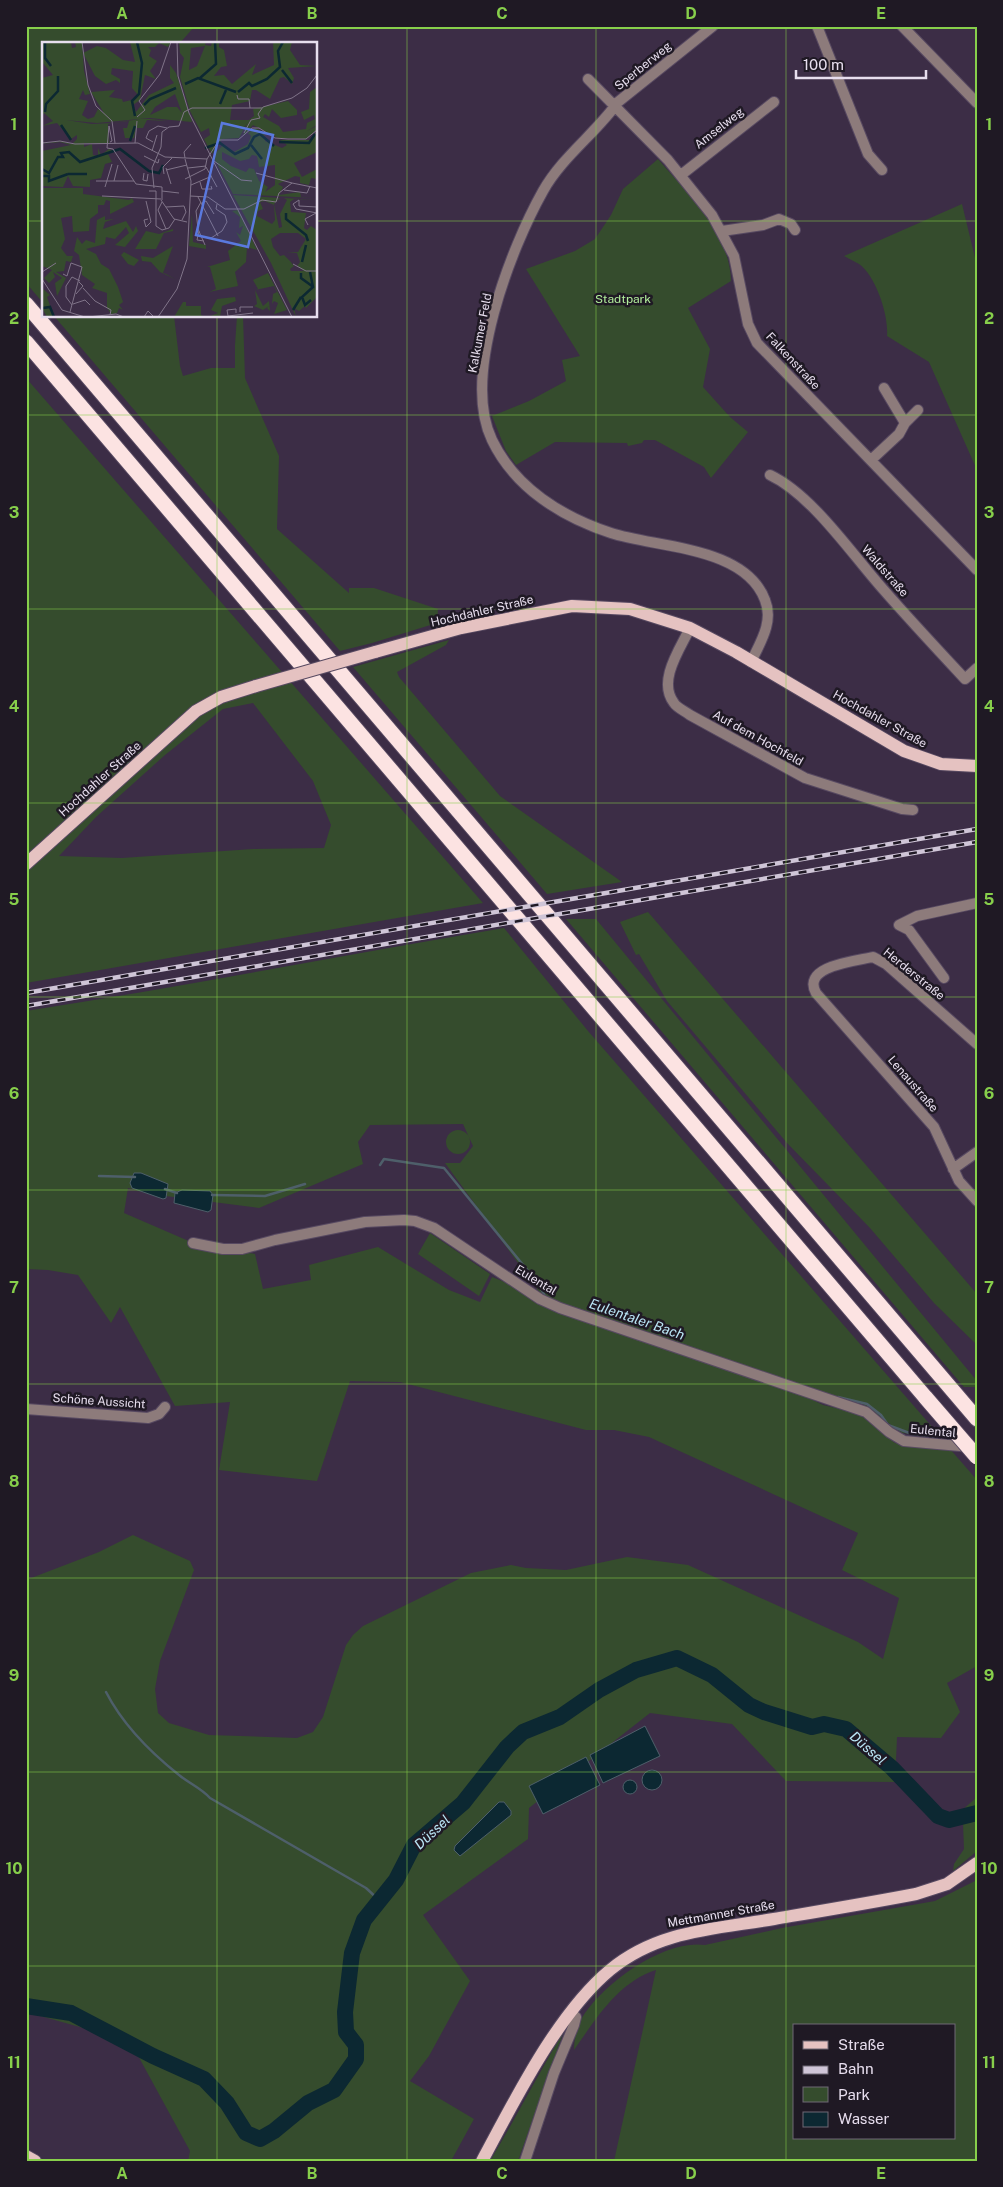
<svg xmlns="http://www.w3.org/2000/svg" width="1003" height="2187" viewBox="0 0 1003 2187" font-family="'Public Sans',sans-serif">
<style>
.green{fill:#354c2d;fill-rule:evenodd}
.water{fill:#0c2832;stroke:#4e5f6a}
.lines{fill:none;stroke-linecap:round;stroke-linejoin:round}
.stream{stroke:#4e5f6a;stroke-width:2.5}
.river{stroke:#0c2832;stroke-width:16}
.minor-casing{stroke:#574961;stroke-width:12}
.major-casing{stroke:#574961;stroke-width:14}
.highway-casing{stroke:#574961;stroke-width:17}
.minor{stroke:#8d7b7b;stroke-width:10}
.major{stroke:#e5c2c1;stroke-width:12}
.highway{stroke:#fce3e2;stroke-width:15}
.rail-casing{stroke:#cfc5d7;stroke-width:4.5}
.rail{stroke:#1f1924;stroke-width:2.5;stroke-dasharray:8;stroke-linecap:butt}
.major-bridge-casing{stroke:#574961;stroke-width:14;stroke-linecap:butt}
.highway-bridge-casing{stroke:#574961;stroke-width:17;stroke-linecap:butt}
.major-bridge{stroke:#e5c2c1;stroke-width:12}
.highway-bridge{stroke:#fce3e2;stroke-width:15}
.grid{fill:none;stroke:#87cf4b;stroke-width:1;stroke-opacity:0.55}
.labels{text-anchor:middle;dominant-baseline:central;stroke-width:5;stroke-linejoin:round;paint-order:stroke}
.street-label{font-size:12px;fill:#e7deee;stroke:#1f1924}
.park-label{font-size:12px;fill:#b3f09d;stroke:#1f1924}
.water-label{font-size:14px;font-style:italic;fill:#bae6f6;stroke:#1f1924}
.inset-river{fill:none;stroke:#0c2832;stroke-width:2.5}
.inset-road{fill:none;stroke:#807489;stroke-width:1}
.view{fill:#5a79df;fill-opacity:0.15;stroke:#5a79df;stroke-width:2.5}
.inset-edge{fill:none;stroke:#e7deee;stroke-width:2.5}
.neatline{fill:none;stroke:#87cf4b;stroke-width:2}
.grid-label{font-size:16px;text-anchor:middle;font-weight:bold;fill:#87cf4b}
</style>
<rect width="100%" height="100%" fill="#3c2d46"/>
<path class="green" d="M26 26H195L179 44H44V304L26 283Z
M658 159C688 194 730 233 731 281L688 308 710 349 703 387 730 417 748 432 711 478 704 467 655 440H644L642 443 628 446 627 443 555 442 516 465 506 451 492 416 529 401 566 381 562 360 580 356 526 269 575 251 595 239 611 215 623 189Z
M962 204 977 266V470L929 362 887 336C889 316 876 276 859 264 854 261 849 259 844 256Z
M54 316H174L180 366 183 376 211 368H235V345L237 316H243L245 378 279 456 277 529 349 593V588H374L438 609 437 623 372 643 340 651Z
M26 378 483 903 26 983ZM253 703 313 781 331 825 324 848 253 849 122 858 59 856 96 817 165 755 223 709Z
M449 640 446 645 397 672 399 677 500 796 622 882 547 894 353 667Z
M648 912 977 1294V1345L934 1303 870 1228 787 1143 667 1001 639 954 636 955 620 922Z
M566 919H596L977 1381V1387H964Z
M504 928 588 1031 940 1436 902 1433 860 1402 840 1400 806 1385 801 1394 823 1405 849 1411 863 1417 895 1443 950 1449 977 1480V1666L947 1683 960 1712 941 1738 897 1737 895 1782 786 1781 732 1724 650 1713 529 1808 528 1839 423 1915 470 1981 429 2056 410 2081 474 2119 451 2161H188L190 2151 130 2041 26 2012V1580L99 1552 133 1535 190 1561 194 1570 160 1661 155 1689 158 1713 169 1723 209 1735 297 1738 313 1732 323 1717 346 1645 353 1635 363 1626 471 1573 511 1565 526 1568 566 1570 627 1557 688 1565 858 1642 883 1659 899 1598 842 1570 858 1533 649 1437 614 1430H586L400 1382 350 1381 317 1481 219 1470 230 1402 175 1406 120 1307 111 1323 78 1275 48 1270 26 1269V1011C186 986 345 955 504 928ZM463 1124 473 1146 460 1163H445L543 1297 492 1277 480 1302 449 1290 378 1247 309 1265 311 1280 263 1289 255 1254 191 1242 124 1213 128 1188 150 1194 259 1208 363 1164 358 1142 370 1125Z
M446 1142a12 12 0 1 1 24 0a12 12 0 1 1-24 0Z
M430 1233 490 1274 479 1296 418 1254Z
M977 1797V1807L967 1812H960Z
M977 1819V1851L953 1871 954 1864 964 1849 963 1823Z
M977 1880V2161H614L656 1970C618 1982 596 2019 574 2050 574 2038 578 2022 585 2013 607 1981 665 1939 705 1945L782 1928 935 1901ZM794 2026H954V2138H794Z
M564 2031 518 2161H490C516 2118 538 2074 564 2031Z"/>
<path class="water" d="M134 1173H141L168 1184 166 1198 163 1199 132 1188 130 1183Z
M182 1190 210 1191 213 1195 211 1210 208 1212 174 1203 175 1193Z
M645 1726 660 1756 603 1783 590 1755Z
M586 1757 600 1785 543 1814 529 1786Z
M642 1780a10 10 0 1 1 20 0a10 10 0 1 1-20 0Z
M623 1787a7 7 0 1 1 14 0a7 7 0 1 1-14 0Z
M499 1802H504L511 1811V1815L460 1856 454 1850 455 1846Z"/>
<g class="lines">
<path class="stream" d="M380 1165 384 1159 444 1168 537 1282 545 1296
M99 1176 135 1177
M165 1189 177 1193
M212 1195 265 1196 305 1184
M838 1397 867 1404 881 1415 888 1425 912 1434 937 1437
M106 1692C123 1725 150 1752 179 1775 190 1784 201 1788 210 1798L366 1888 380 1901"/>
<path class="river" d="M26 2006 71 2013 153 2056 204 2079 227 2103 246 2133 260 2139 274 2131 308 2103 334 2090 356 2059V2045L346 2032 345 2012 352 1953 364 1920 396 1880 414 1845 463 1803 507 1747 523 1732 560 1717 599 1690 636 1670 677 1658 712 1675 749 1705 764 1712 812 1727 824 1724 846 1729 892 1768 938 1816 949 1820 977 1813"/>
<defs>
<path id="minor" d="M713 26 618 102C596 133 562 157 543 191 511 248 461 376 492 440 515 488 562 517 611 533 657 548 745 546 765 600 774 622 760 643 751 662
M817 26 868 154 882 170
M902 26 977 103
M588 79 668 160 712 215 734 256 748 324 757 343 977 570
M681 175 774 102
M722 231 763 225 779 219 791 224 795 230
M884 388 905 423
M871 460 899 434 905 423 918 410
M770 475C812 495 851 553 882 588 909 619 937 649 965 679L977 668
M690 628C680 649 657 681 674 703 677 708 685 711 690 715L805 778 902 809 913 810
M899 925 917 916 977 903
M899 925 909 930 944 978
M977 1044 886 964 873 957C856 961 801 966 816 993L934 1127 959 1181 977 1201
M953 1169 977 1152
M193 1243 223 1249H242L275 1240 365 1222 404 1220 415 1221 434 1228 540 1299 560 1308 866 1412 889 1432 904 1441 971 1447
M26 1409 148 1418 159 1414 165 1407
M525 2161 554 2073 574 2025 576 2017 571 2013"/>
<path id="major" d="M375 652 461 628 572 606 630 609 690 628 736 652 904 751 941 764 977 766
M26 864 196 711 221 697 256 686
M26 2156 35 2161
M482 2161C515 2100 557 2014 610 1970 658 1930 716 1929 774 1919 821 1911 869 1903 916 1894L947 1884 977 1863"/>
<path id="highway" d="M26 304 977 1419
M26 342 926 1398"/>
</defs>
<use href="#minor" class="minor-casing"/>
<use href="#major" class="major-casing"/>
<use href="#highway" class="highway-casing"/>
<use href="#minor" class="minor"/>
<use href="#major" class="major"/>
<use href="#highway" class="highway"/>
<defs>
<path id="rail" d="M26 993 977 829
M26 1006 977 842"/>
</defs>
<use href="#rail" class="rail-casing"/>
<use href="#rail" class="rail"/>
<defs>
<path id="major-bridge" d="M256 686 375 652"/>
<path id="highway-bridge" d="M926 1398 977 1457"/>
</defs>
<use href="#major-bridge" class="major-bridge-casing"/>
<use href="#highway-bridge" class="highway-bridge-casing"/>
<use href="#major-bridge" class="major-bridge"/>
<use href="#highway-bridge" class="highway-bridge"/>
</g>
<path class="grid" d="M217 26V44M407 26V2161M596 26V2161M786 26V2161M26 221H44M316 221H977M217 316V2161M26 415H977M26 609H977M26 803H977M26 997H977M26 1190H977M26 1384H977M26 1578H977M26 1772H977M26 1966H977"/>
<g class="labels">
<g class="street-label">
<text transform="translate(643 66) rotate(-39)">Sperberweg</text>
<text transform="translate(719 128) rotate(-38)">Amselweg</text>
<text transform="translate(480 333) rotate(-79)">Kalkumer Feld</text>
<text transform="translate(793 361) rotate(47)">Falkenstraße</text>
<text transform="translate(885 571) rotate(49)">Waldstraße</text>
<text transform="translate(482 611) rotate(-13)">Hochdahler Straße</text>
<text transform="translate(880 719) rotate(29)">Hochdahler Straße</text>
<text transform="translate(758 738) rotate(29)">Auf dem Hochfeld</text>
<text transform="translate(100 779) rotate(-42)">Hochdahler Straße</text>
<text transform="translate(914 974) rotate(39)">Herderstraße</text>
<text transform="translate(913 1084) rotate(49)">Lenaustraße</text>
<text transform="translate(536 1280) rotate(31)">Eulental</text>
<text transform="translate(99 1401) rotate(4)">Schöne Aussicht</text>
<text transform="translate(933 1431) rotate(6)">Eulental</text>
<text transform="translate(721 1914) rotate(-10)">Mettmanner Straße</text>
</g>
<g class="park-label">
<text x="623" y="299">Stadtpark</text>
</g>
<g class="water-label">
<text transform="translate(637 1319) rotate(19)">Eulentaler Bach</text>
<text transform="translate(868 1748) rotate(41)">Düssel</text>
<text transform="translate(432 1832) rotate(-43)">Düssel</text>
</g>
</g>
<g transform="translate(42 42)">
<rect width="275" height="275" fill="#3c2d46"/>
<path d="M0 0H29L30 6 34 5 33 0H40L42 29 48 52 43 53 41 48 37 57 46 59 40 73 46 77 52 75 56 67 62 71 49 50 73 48 67 55 80 57 81 60 94 57 96 53 90 46 91 29 70 26 69 32 78 37V41L74 38 64 42 53 34 41 11 55 4 64 6 81 18 93 20 88 0H129L126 5 117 1 113 5H106L109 8 107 14 115 19 108 29 114 37 103 33 98 58 91 63 94 70 107 53 132 41 128 36V23L134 31 150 80 108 76 55 81 24 78 50 82 70 81 66 82 67 102 42 101V105L50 102 51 113 56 114V106L59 113 67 107 71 109 66 112 70 120 63 122 59 136 48 138V145L31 144 26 134 21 145 0 144V109L29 103 18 100 0 102 18 99 30 102 35 97V93L29 97 15 81 0 84 11 79 2 71 0 75V36L11 33 0 20ZM133 52 140 71 135 65H125L108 73 113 65ZM137 0H164L163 3 169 4 170 0H177V5L182 8 185 24 179 25 172 34 182 33 190 42 214 22 210 33 232 23 231 0H250L248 8 258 23 275 24 246 26 252 36 250 42 242 35 238 36 228 57 214 48H210L208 59 190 63 188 78H207L212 74 211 67 246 59 255 68V73L239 76 230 67 227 75 223 72 221 75 237 84 241 90 264 87 265 81 273 77 272 73 262 78 259 70 267 67 268 50 275 45V83L265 89 275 84V88L264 97 236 96 211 83 201 94 205 81 197 96 180 97 170 112 162 97 168 93 167 86 159 90 148 69 138 35 142 16 138 11ZM163 4 155 24 147 28 149 6ZM98 77H108L126 79 105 78 96 96 101 86H94L92 96H83L81 86H85L87 79 71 81ZM213 86 222 90 223 99 240 106 245 103 238 98H269L275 89V110L252 121 260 135 275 127V137L269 136 267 143 258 141V135L253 134 236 142 241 145 237 153 258 150 259 155 275 156 191 152 171 114 181 103 192 110 206 102 209 94 206 91ZM180 110 198 119 207 117 210 113 215 114 217 125 233 123V143L223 150 226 145 217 139 212 127 207 126 204 130 189 124 180 117ZM0 146H41V152L87 158 90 156 92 160 68 172V159L64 158 62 163H56V171L48 177 47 189 31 190 30 174 19 176 23 197 19 206 25 214H31L29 220 24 219 22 229 14 230 24 236 15 254 13 241 20 236 11 230 13 235 7 241 2 236 10 228 0 224ZM191 153 238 156 232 162 237 186 240 185 238 172 245 158 242 156 275 158 252 157 248 160 249 170 264 171 262 186 265 188 269 184 275 188V255L264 266 263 264 257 269 252 266 254 275 229 221ZM223 159 232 163 233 178 230 182 215 174 216 169 221 167 218 160ZM238 191H256L264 197 256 210 245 211H255L258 220 255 224 262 229H249L248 227 252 224 248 219 242 213 238 214 231 205 229 197ZM196 168 215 208 205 205 204 220 193 230 196 244 167 250 174 247 168 225H165L188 218 186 209 199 199 194 190 198 193 201 184 197 186 198 175 190 169ZM150 172 151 200 164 203V207L147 204ZM63 174V178L72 177 63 180 61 187 84 179 91 190 94 184 96 189 83 205 73 203 87 191 84 185 73 197 64 195 63 202 44 207 54 212 59 222 67 227 76 245 81 260 77 263 81 268 77 266 75 271 69 272 65 266V251L50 246 53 242 40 233 37 213 32 209 35 195 40 202 44 198 53 201 55 178ZM131 187V189L122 191 114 207H93L104 189 117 192ZM131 204 121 231 124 232 133 237 118 230 109 220 100 219 99 214 111 216ZM82 210 97 218 92 224 86 222 79 213ZM226 231 245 268 232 272 236 261 232 259 230 262 231 252 235 250 232 244 213 248 221 264 227 259 228 269 225 266 227 264 221 268 212 264 215 262 213 248 216 247 211 238ZM0 246 8 253 5 255 12 275H5L0 266ZM193 255 194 259 180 264 178 275H166L176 271 169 268 175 257ZM141 260H144V264H159V273L163 275H132Z" fill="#354c2d" fill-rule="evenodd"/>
<path class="inset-river" d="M3 0V16L9 24M240 28 250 41M158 36 174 22 173 0M143 42 156 36 194 50M196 50 207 41 210 44 225 37 238 25 236 9 241 0M178 62 184 48M102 63 108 57 134 46M3 70 4 62 16 49V34M93 74 90 59 97 52 100 21 95 0M19 83 29 98M88 99 93 84M237 100 267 101 273 92M209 103 220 117M163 106 178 101 193 112 206 106 212 95 218 92 232 104M0 127 7 131 16 115H21L19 111 27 110 38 120 78 107 107 129 117 131 121 123M26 132H45M0 134H7V139L26 132M244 171V177L264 193 266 199M260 220 264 203M268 230 271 245 260 255 263 263 269 258M259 231V236L270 244M1 266 8 265 12 275M251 268 259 255"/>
<path class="inset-road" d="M40 0 46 43 54 64 70 79 73 101M135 0 136 34 147 71 250 275M195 53 196 57H207L208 66M95 75 103 68 97 59 118 32 129 0M67 84 65 106 71 107 94 142 120 145V158M67 84 70 99 68 100M137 84 142 70 150 66H220M202 91 209 78 218 76 216 72 221 65 250 56 265 46 275 33M111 100 104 96 107 89 116 84 125 86M0 101 18 99 33 102 96 101 123 115 165 117 177 98H196L210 86H217L233 96 246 97H264L275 88M93 101 95 79M110 109 115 93M102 114 116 121 117 117M143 116 142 110 149 102M172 119 199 138 210 139M164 125 175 145M124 126 129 142M146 126 164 124M124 128 145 123M102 131 101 138 105 139 106 132M214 131 250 141M122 132 121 125 130 116M143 137 163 127 165 117M54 139H92M72 139 76 123M158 140 160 147H170L169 144M149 143 170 134M63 145 70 122M112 146 110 126 119 105 120 90 127 85 137 84M242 148 265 151 268 144M107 149H114V184L120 188 127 186 133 177M120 149 137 151M60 154 119 157M148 154 166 155 183 167H202L220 158 234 160 237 151 250 141 275 146M156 155 176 194M119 158 132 177 145 180M104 159 109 180M120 160 116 168 124 187M159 160 154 169 156 187 163 203M160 161 164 159 172 172M124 165 142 164 144 170 140 178M275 165 257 164V158L251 162 254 167 275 171M106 177 102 178 104 185 109 180M266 183 263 177 274 171M157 189 155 198 162 199M169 196 180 189 185 180 183 173 174 167 175 162M251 222 264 229H275M0 230 14 221M21 232 25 234 29 221 40 225 28 270M0 237 20 268 43 275M41 246 53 259 69 268 68 273M34 252 41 244 37 240M31 262 43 258 48 263M30 263 24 255V244L30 235 38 239M198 270V265H211M186 274 211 271M186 274 185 268 194 267V271M46 275 74 272 82 275M102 275 106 269 112 275M116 275 135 247 145 217 149 139 143 117"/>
<path class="view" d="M180 81 231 93 206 205 154 193Z"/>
<rect width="275" height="275" class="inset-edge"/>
</g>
<rect width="1003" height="2187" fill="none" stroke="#1f1924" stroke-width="55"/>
<rect x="793" y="2024" width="162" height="115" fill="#1f1924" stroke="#6f6875"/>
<rect x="803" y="2041" width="25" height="8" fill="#e5c2c1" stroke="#6f6875"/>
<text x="838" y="2050" font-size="15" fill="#e7deee">Straße</text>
<rect x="803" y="2066" width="25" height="8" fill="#cfc5d7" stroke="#6f6875"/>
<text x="838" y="2074" font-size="15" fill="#e7deee">Bahn</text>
<rect x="803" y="2087" width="25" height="15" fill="#354c2d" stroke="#6f6875"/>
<text x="838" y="2100" font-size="15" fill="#e7deee">Park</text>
<rect x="803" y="2112" width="25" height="15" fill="#0c2832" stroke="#6f6875"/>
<text x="838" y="2124" font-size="15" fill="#e7deee">Wasser</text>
<path d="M796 70v8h130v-8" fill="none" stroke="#e7deee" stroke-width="2.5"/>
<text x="803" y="70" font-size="15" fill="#e7deee" stroke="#1f1924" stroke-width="4" paint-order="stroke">100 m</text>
<rect x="28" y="28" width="948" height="2132" class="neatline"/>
<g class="grid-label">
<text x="122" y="19">A</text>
<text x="312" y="19">B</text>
<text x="502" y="19">C</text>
<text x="691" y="19">D</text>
<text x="881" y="19">E</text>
<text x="14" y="130">1</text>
<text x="989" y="130">1</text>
<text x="14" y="324">2</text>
<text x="989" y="324">2</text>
<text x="14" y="518">3</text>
<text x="989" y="518">3</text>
<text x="14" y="712">4</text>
<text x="989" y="712">4</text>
<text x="14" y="905">5</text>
<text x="989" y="905">5</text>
<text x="14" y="1099">6</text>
<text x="989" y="1099">6</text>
<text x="14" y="1293">7</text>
<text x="989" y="1293">7</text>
<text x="14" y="1487">8</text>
<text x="989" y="1487">8</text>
<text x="14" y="1681">9</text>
<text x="989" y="1681">9</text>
<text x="14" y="1874">10</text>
<text x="989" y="1874">10</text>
<text x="14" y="2068">11</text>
<text x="989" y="2068">11</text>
<text x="122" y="2179">A</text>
<text x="312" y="2179">B</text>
<text x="502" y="2179">C</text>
<text x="691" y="2179">D</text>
<text x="881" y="2179">E</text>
</g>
</svg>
